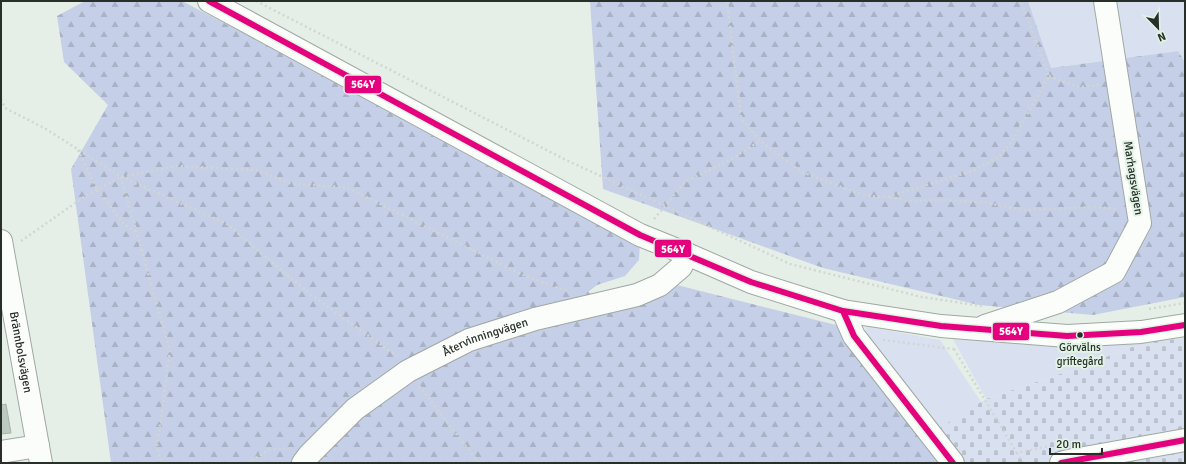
<svg xmlns="http://www.w3.org/2000/svg" width="1186" height="464" viewBox="0 0 1186 464" font-family="Signika,sans-serif">
<style>
.green{fill:#d9e1f1}
.forest{fill:url(#forest-firs)}
.cemetery{fill:url(#cemetery-stones)}
.building{fill:#bccabf;stroke:#abb2ad}
.lines{fill:none;stroke-linecap:round;stroke-linejoin:round}
.minor-casing{stroke:#a0a8a2;stroke-width:24}
.path{stroke:#d2d6d3;stroke-width:2.5;stroke-dasharray:2 3;stroke-linecap:butt}
.minor{stroke:#fbfdfb;stroke-width:22}
.bus-1-casing{stroke:#e1f3e5;stroke-width:9}
.bus-1{stroke:#e5007d;stroke-width:6}
.bus-dot{fill:#282f29;stroke:#e1f3e5;stroke-width:1.5}
.labels{text-anchor:middle;dominant-baseline:central;stroke-width:4;stroke-linejoin:round;paint-order:stroke}
.bus-label{font-size:11px;fill:#282f29;stroke:#e1f3e5}
.street-label{font-size:12px;fill:#282f29;stroke:#e1f3e5}
.line-badge{stroke:#e1f3e5;stroke-width:1.5}
.badge-label{font-size:11px;text-anchor:middle;font-weight:bold;fill:#fff}
</style>
<defs>
<pattern id="forest-firs" width="22" height="20" patternUnits="userSpaceOnUse"><rect width="22" height="20" fill="#c5cfe7"/><path d="M5 1l3.5 6h-7zM16 11l3.5 6h-7z" fill="#a9b2c6"/></pattern>
<pattern id="cemetery-stones" width="16" height="16" patternUnits="userSpaceOnUse"><rect width="16" height="16" fill="#d9e1f1"/><path d="M2 7V4a2 2 0 0 1 4 0v3zM10 15v-3a2 2 0 0 1 4 0v3z" fill="#bac1cf"/></pattern>
</defs>
<rect width="100%" height="100%" fill="#e5efe7"/>
<path class="green" d="M1028 1H1185V62L1178 51 1051 68Z
M865 326 940 340 981 402 1007 446 951 454 868 342Z
M949 332 1143 343 1069 371 986 399Z"/>
<path class="forest" d="M85 1H182L640 241 639 260 625 276 597 285 588 292 622 309 656 287 677 285 840 326 939 463H111L71 169 108 105 64 62 57 16Z
M590 1H1028L1051 68 1178 51 1185 62V297L1093 315 979 305 823 268 603 189Z"/>
<path class="cemetery" d="M1185 338V463H939L922 439 986 399 1069 371 1143 343Z"/>
<path class="building" d="M6 404 11 433 1 434V405Z"/>
<g class="lines">
<defs>
<g id="minor">
<path d="M209 1 640 235 687 254 751 282 843 311 941 326 1067 336 1141 332 1185 325"/>
<path id="s1" d="M1 241 41 463"/>
<path d="M843 311 854 336 953 463"/>
<path d="M985 326 1058 302 1114 272 1140 223 1105 1"/>
<path d="M1 452 38 446"/>
<path id="s2" d="M303 463 309 455 355 409 408 371 469 340 535 319 637 295 660 285 681 267 687 254"/>
<path d="M1061 463 1073 460 1185 440"/>
</g>
</defs>
<use href="#minor" class="minor-casing"/>
<path class="path" d="M256 1 566 160 790 264 922 297 982 306
M727 1 741 118 760 141 802 172 857 193 877 197H888L975 170 998 157 1011 143 1049 76 1021 1
M1049 76 1078 87 1100 85
M1 99 5 108 46 129 121 177 227 224 310 294 397 356
M78 150 97 190 124 224 137 233
M121 177 170 351 157 446 161 463
M890 197 909 201 941 200 982 202 1023 210 1097 207 1118 209
M654 219 685 182 730 160 760 141
M21 241 84 197 121 177 176 166 256 170 292 184 346 187 525 276 568 291
M1149 309 1185 303
M883 340 954 349
M954 349 1017 453
M419 386 479 463
M247 463 269 450 289 448
M1023 463 1017 453 1049 446"/>
<use href="#minor" class="minor"/>
<defs>
<path id="bus-1" d="M209 1 640 235 751 282 843 311 941 326 1067 336 1141 332 1185 325
M843 311 854 336 953 463
M1061 463 1185 440"/>
</defs>
<use href="#bus-1" class="bus-1-casing"/>
<use href="#bus-1" class="bus-1"/>
</g>
<circle class="bus-dot" cx="1080" cy="335" r="3.5"/>
<g class="labels">
<g class="bus-label">
<text x="1080" y="347">Görvälns<tspan x="1080" dy="14">griftegård</tspan></text>
</g>
<g class="street-label">
<text transform="translate(1133 178) rotate(81)">Marhagsvägen</text>
<text stroke="none"><textPath href="#s2" startOffset="225">Återvinningvägen</textPath></text>
<text stroke="none"><textPath href="#s1" startOffset="113">Brännbolsvägen</textPath></text>
</g>
</g>
<g class="line-badge">
<rect x="344" y="75" width="38" height="19" rx="4" fill="#e5007d"/>
<rect x="654" y="239" width="38" height="19" rx="4" fill="#e5007d"/>
<rect x="992" y="322" width="38" height="19" rx="4" fill="#e5007d"/>
</g>
<g class="badge-label">
<text x="363" y="88">564Y</text>
<text x="673" y="253">564Y</text>
<text x="1011" y="335">564Y</text>
</g>
<rect width="1186" height="464" fill="none" stroke="#282f29" stroke-width="4"/>
<g transform="translate(1158 28) rotate(157)" stroke="#e1f3e5" stroke-width="3" paint-order="stroke">
<path d="M0-3L7 15L0 10L-7 15Z" fill="#282f29"/>
<text y="-6" font-size="11" font-weight="bold" text-anchor="middle" fill="#282f29">N</text>
</g>
<path d="M1050 448v6h52v-6" fill="none" stroke="#282f29" stroke-width="2"/>
<text x="1056" y="448" font-size="12" fill="#282f29" stroke="#e1f3e5" stroke-width="3" paint-order="stroke">20 m</text>
</svg>
